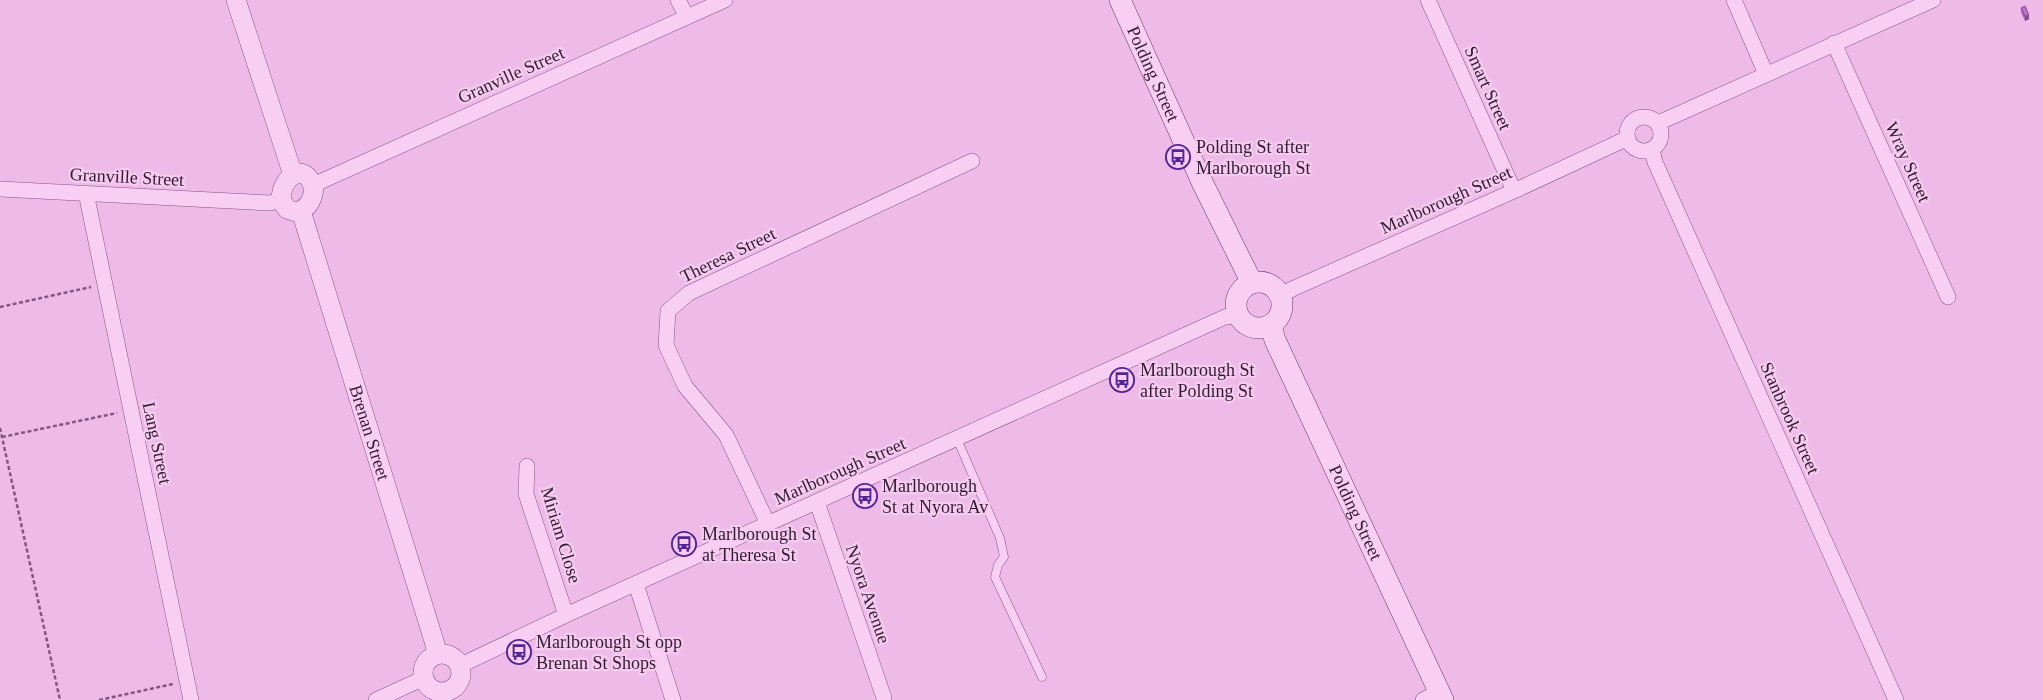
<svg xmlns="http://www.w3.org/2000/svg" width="2043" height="700" viewBox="0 0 2043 700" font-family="Georgia,serif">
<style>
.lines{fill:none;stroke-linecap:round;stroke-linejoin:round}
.service-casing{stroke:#835585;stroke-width:9}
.minor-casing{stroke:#835585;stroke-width:16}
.tertiary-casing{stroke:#835585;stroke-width:20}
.secondary-casing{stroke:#633867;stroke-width:22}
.path{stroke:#835585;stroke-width:2.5;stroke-dasharray:4 2.5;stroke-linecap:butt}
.service{stroke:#f9cef4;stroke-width:8}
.minor{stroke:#f9cef4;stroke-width:15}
.tertiary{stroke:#f9cef4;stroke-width:19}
.secondary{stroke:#f9cef4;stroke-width:21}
.wall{fill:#a360b1}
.shaded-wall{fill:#854e90}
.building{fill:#be70ce;stroke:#854e90}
.labels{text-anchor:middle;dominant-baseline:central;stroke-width:4.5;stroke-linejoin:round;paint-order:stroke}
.street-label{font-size:18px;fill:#321a34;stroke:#f6cbf0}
.poi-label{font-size:18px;fill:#321a34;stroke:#f6cbf0;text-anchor:start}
</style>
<rect width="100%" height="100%" fill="#eebbe8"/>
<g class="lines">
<defs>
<path id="service" d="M957 439 1000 538 1004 557 998 565 995 577 1042 677"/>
<path id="minor" d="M678 0 687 17
M1428 0 1514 191
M1734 0 1766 74
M1834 43 1948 297
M1627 134a17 17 0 1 1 34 0a17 17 0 1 1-34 0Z
M1658 123 1933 0
M1652 150 1655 162 1896 700
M313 185 725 0
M0 189 270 203 281 200
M86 193 191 700
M1280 296 1292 289 1514 191 1628 138
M527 466 526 494 566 615
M817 502 884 698
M768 524 726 435 685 386 666 345 668 311 689 293 972 161
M636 584 673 700
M459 666 566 615 1225 317 1238 315
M376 700 424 678
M1423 700 1439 692"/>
<g id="tertiary">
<path d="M236 0 293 175"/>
<path d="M297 173C307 172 311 180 314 189 312 201 308 209 296 212L287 209 281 200C281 189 286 178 297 173Z"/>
<path id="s1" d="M301 211 438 654"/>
<circle cx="442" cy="673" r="19"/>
</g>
<g id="secondary">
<path id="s2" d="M1120 0 1202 182 1252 283"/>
<circle cx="1259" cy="305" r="23"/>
<path id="s3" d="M1271 326 1275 340 1443 700"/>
</g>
</defs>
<use href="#service" class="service-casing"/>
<use href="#minor" class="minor-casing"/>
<use href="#tertiary" class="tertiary-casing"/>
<use href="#secondary" class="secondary-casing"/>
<path class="path" d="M0 307 91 287
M0 428 60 700
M2 437 117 413
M99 700 173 684"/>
<use href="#service" class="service"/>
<use href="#minor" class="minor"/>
<use href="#tertiary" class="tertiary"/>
<use href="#secondary" class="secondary"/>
</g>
<path class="wall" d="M2021 8 2029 19 2025 21 2021 12Z"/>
<path class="shaded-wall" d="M2029 15V19L2025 21V16Z"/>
<path class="building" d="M2025 6 2029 15 2025 16 2021 8Z"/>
<defs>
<symbol id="bus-ring" viewBox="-11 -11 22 22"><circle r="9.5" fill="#f6cbf0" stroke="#532495" stroke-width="1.5"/><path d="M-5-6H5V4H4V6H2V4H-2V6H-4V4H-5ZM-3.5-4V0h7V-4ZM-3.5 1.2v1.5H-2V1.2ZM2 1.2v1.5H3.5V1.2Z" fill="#532495"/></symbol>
</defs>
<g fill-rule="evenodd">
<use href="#bus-ring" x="1164" y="143" width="28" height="28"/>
<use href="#bus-ring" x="1108" y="366" width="28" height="28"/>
<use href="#bus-ring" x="851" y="482" width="28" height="28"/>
<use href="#bus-ring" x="670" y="530" width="28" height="28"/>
<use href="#bus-ring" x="505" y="638" width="28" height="28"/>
</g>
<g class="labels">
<g class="street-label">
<text stroke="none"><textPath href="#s2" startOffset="81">Polding Street</textPath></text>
<text transform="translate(511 75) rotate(-24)">Granville Street</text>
<text transform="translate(1488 88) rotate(66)">Smart Street</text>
<text transform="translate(1908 162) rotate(66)">Wray Street</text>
<text transform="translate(127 177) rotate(3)">Granville Street</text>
<text transform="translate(1446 200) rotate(-24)">Marlborough Street</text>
<text transform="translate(728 255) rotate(-26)">Theresa Street</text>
<text transform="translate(1790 418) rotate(66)">Stanbrook Street</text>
<text stroke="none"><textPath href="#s1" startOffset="232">Brenan Street</textPath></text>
<text transform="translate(157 443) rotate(78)">Lang Street</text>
<text transform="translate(840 471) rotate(-24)">Marlborough Street</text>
<text stroke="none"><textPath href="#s3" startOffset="205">Polding Street</textPath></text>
<text transform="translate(561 535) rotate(73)">Miriam Close</text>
<text transform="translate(868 594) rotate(71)">Nyora Avenue</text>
</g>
<g class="poi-label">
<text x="1196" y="147">Polding St after<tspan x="1196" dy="21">Marlborough St</tspan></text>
<text x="1140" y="370">Marlborough St<tspan x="1140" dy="21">after Polding St</tspan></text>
<text x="882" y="486">Marlborough<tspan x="882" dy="21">St at Nyora Av</tspan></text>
<text x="702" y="534">Marlborough St<tspan x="702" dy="21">at Theresa St</tspan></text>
<text x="536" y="642">Marlborough St opp<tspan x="536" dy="21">Brenan St Shops</tspan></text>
</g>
</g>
</svg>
